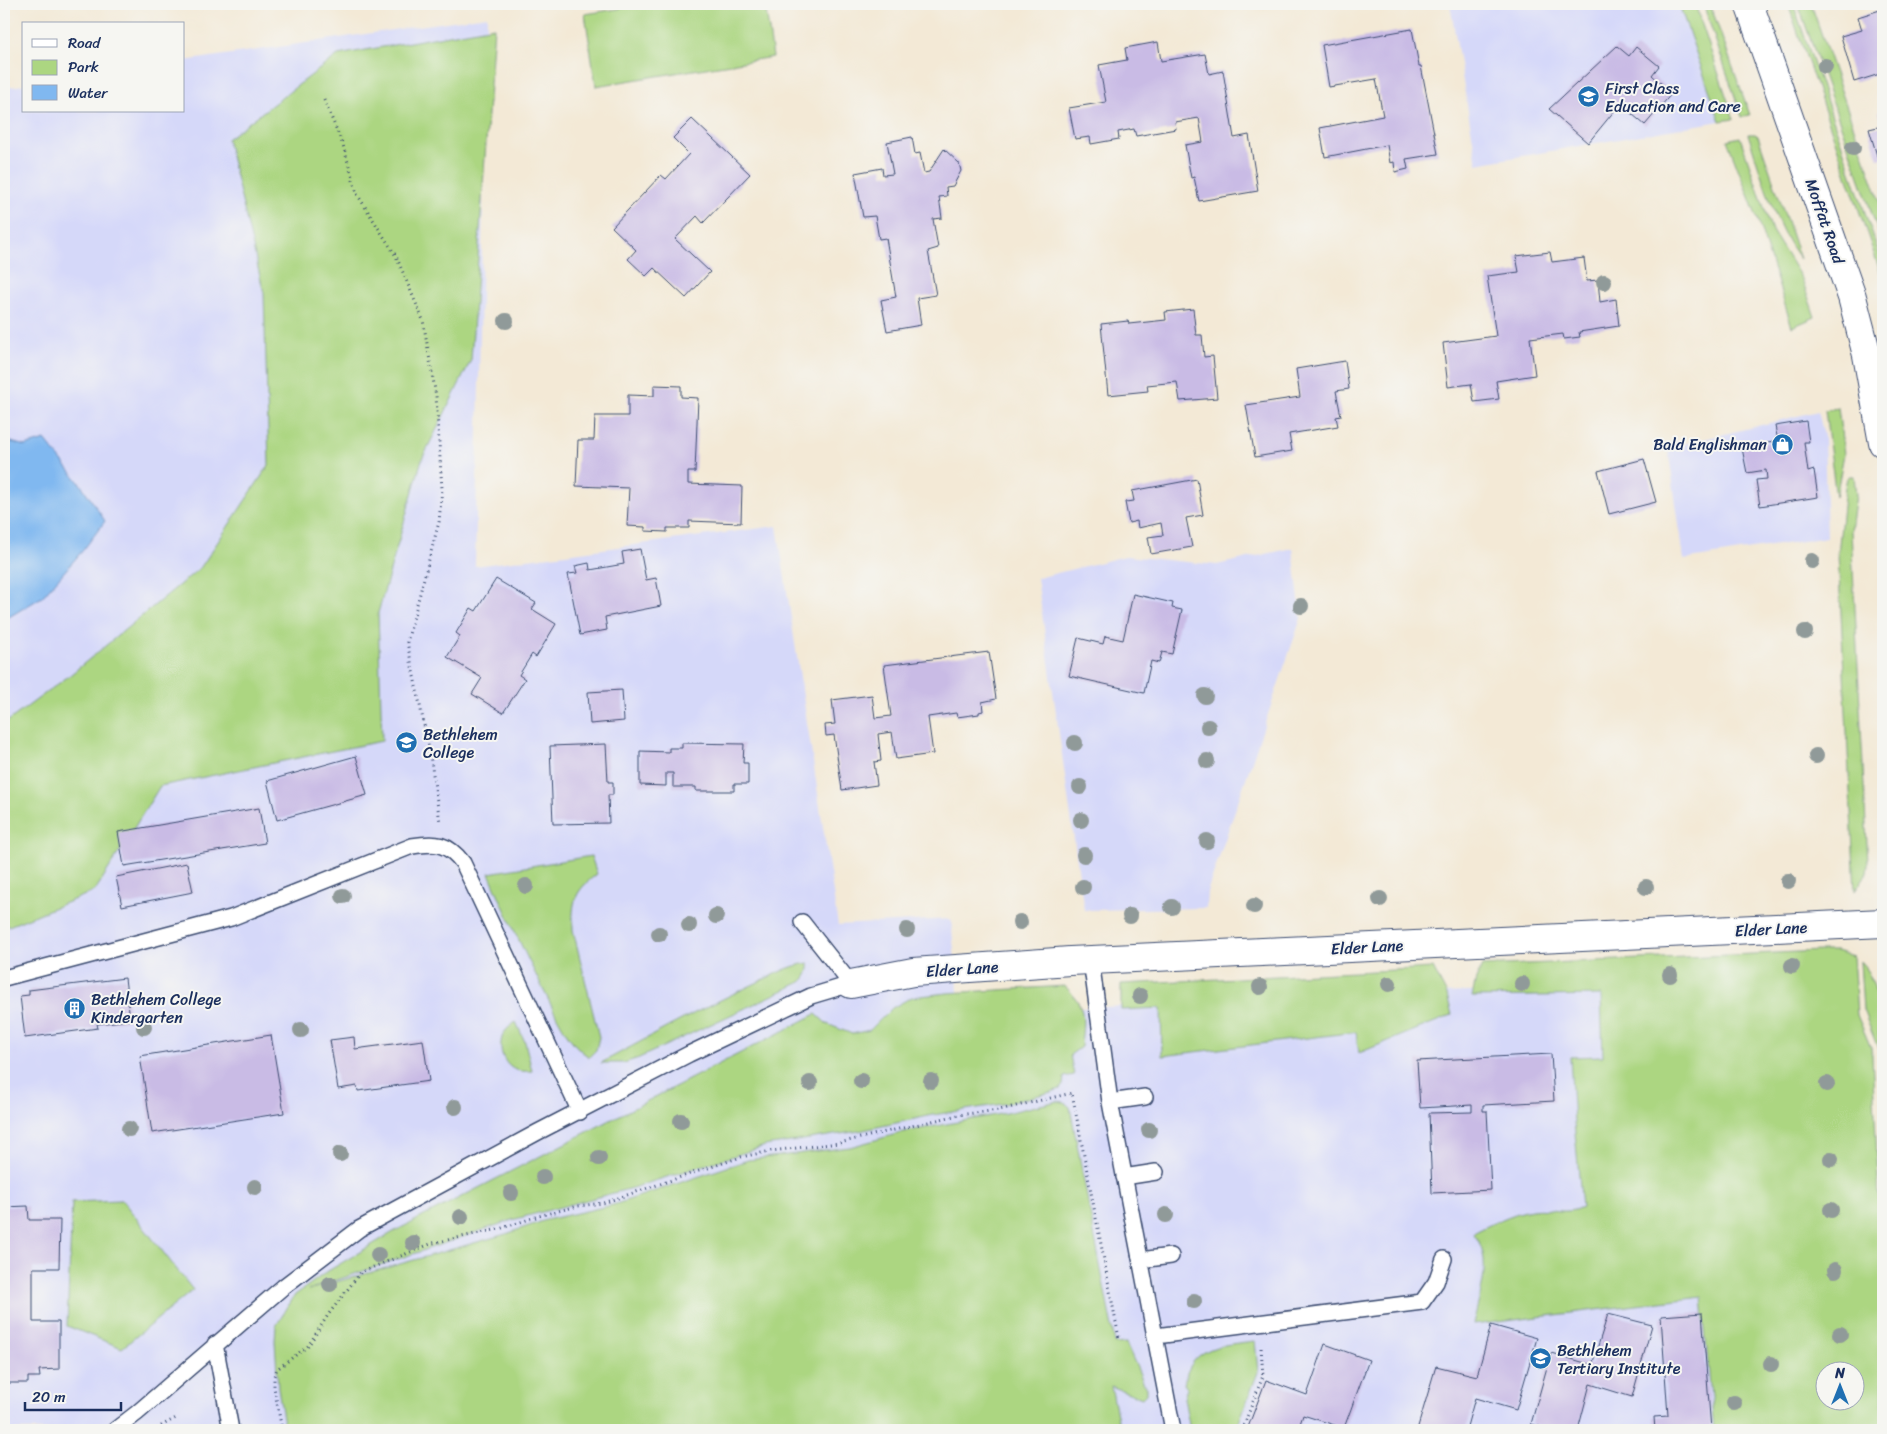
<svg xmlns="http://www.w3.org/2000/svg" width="1887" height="1434" viewBox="0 0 1887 1434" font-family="Sriracha,sans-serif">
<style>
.built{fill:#d5d8f9;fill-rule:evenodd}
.green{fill:#acd681;stroke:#648270;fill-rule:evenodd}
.water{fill:#80b8f0;stroke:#4e74a7}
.building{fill:#c9bbe5}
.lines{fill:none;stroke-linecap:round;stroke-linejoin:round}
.service-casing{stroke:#3b4b70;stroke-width:18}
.minor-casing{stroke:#3b4b70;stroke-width:30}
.secondary-casing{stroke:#3b4b70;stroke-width:30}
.path{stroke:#3b4b70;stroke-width:3;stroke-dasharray:1 4;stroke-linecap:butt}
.service{stroke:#fff;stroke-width:15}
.minor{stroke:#fff;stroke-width:28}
.secondary{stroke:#fff;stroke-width:28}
.tree{fill:#909a99}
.labels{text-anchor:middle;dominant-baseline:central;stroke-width:4;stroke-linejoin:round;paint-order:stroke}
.poi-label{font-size:16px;fill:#1b2f5e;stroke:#f6f6f2;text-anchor:start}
.street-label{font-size:16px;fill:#1b2f5e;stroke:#f6f6f2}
</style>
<rect width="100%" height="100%" fill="#f6f6f2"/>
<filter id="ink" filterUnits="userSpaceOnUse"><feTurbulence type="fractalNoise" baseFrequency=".02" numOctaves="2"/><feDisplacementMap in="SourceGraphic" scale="10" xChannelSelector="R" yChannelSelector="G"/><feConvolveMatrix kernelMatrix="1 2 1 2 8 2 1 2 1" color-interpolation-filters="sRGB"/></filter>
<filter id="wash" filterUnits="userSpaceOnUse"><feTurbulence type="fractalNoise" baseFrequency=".0096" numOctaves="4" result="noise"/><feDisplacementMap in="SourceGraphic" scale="20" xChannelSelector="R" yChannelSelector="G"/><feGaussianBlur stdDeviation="1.12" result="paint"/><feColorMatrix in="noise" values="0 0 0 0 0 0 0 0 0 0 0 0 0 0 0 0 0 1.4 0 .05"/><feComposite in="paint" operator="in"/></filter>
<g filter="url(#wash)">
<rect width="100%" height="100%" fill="#f3e9d6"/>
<path class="built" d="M1450 4H1679L1720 121 1477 164Z
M487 16 475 566 777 526 838 925 951 919 960 1013 1834 977 1875 1430H4V88L24 85V111H184V61ZM1824 1372H1854V1402H1824Z
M1818 411 1824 436 1827 537 1684 560 1668 448Z
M1293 548 1301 618 1207 892 1206 908 1084 910 1037 578 1126 556 1217 565Z"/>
<path class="green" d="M649 4H765L773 57 596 86 585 14Z
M1679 4H1695L1734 119 1720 121Z
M1703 4H1710L1750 115 1742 117Z
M1788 4H1793L1802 29 1883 265V280Z
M1798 4H1811L1883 211V245Z
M494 27 471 360 422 459 378 613 382 741 160 786 95 891 4 928V724L70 675 201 567 269 465 264 293 227 139 338 55Z
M1748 134H1755L1758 136 1800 259C1775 228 1761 172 1748 134Z
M1740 137 1772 231 1802 279 1815 317 1792 327 1757 218 1727 140Z
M1838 408 1844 454 1836 497 1825 410Z
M1850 476H1854L1856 495 1851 530 1868 864 1867 873 1855 891 1838 554 1845 487 1847 478Z
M591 856 597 874C574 892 572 901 573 930L599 1037 596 1050 589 1057C567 1043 556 1014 544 991 524 952 506 914 489 873Z
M1821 951H1836L1853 956 1857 1015 1871 1048 1872 1055 1883 1284V1430H1714L1702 1297 1473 1325C1479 1295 1495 1259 1473 1233 1492 1224 1511 1213 1532 1210 1550 1207 1565 1216 1582 1207L1574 1122 1570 1057 1603 1056 1601 995 1472 997 1476 979 1482 966ZM1824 1372H1854V1402H1824Z
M1860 962C1882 984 1878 1022 1879 1051L1863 1010Z
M809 963C810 970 807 978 801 982L639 1058 624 1063H601C651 1036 700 1009 752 985 770 977 789 965 809 963Z
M1433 968 1447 995 1452 1015 1359 1053 1356 1032 1162 1056 1161 1008 1121 1010V984Z
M1065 986C1088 1009 1083 1018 1081 1047L1070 1055 1074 1075 1064 1077 1063 1085 1060 1089 1051 1092 1009 1103 933 1115 859 1131 765 1146 632 1188 512 1220 308 1290 506 1234 546 1220 613 1205 748 1160 850 1147 904 1132 1006 1113 1058 1101C1063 1102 1066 1103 1070 1107L1115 1344 1126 1343 1146 1388V1394L1142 1398 1111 1386 1120 1430H285L278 1388 275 1341 276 1326 295 1295 328 1271 395 1231 816 1014 827 1024 852 1034 870 1030 892 1008 912 997 947 993Z
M516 1022 525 1042 532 1071C528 1071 521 1072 516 1070 502 1065 497 1045 504 1033 507 1028 512 1025 516 1022Z
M122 1200 193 1290 122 1348 67 1326 72 1202Z
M1255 1341 1258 1372 1236 1430H1190L1184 1398 1187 1388 1184 1384C1191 1345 1223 1345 1255 1341Z"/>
<path class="water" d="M4 440 25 446 45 440 82 486 105 521 84 549 42 597 4 620Z"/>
<g id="blocks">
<path class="building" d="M1883 9V73L1854 82 1841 36 1862 30 1858 17Z
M1412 29 1419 66H1421L1438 154 1406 159 1408 169 1395 172 1394 162 1390 163 1387 145 1325 157 1320 128 1383 116 1376 79 1329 87 1322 45Z
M1158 42 1161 61 1205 54 1209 74 1223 71 1234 138 1249 135 1258 191 1199 201 1194 177 1191 178 1185 145 1203 142 1199 118 1175 122 1176 129 1136 136 1134 129 1118 132 1119 139 1091 144 1090 137 1075 139 1069 108 1106 102 1099 65 1127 60 1125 48Z
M1617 46 1629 56 1636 47 1659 66 1652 75 1672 93 1645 125 1620 104 1588 143 1549 109Z
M1883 110V158L1878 159 1869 129 1882 126 1878 112Z
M692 119 750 174 703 223 697 216 675 239 710 272 686 298 654 268 646 276 628 259 636 250 612 227 661 175 666 179 689 154 673 138Z
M912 137 915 154 920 153 924 173 929 172 944 149 959 163 961 171 953 186 946 187 947 196 939 197 942 218 933 219 938 248 928 251 936 295 917 298 921 325 887 331 881 300 896 297 886 238 879 239 875 216 863 217 855 173 882 168 883 175 893 174 887 142Z
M1550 252 1552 262 1584 258 1587 281 1598 280 1600 302 1616 299 1619 326 1579 332 1580 337 1564 339 1563 334 1530 338 1535 375 1496 381 1499 399 1474 402 1471 384 1448 387 1443 343 1496 336 1487 276 1519 272 1516 256Z
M1193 309 1196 335H1202L1204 357 1213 356 1217 398 1180 401 1177 382 1147 385 1148 391 1108 395 1101 324 1128 321 1129 324 1166 320 1165 312Z
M1345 361 1349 389 1336 391 1341 416 1336 417 1338 426 1289 434 1292 451 1255 457 1246 405 1300 397 1296 369Z
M654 385 681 386V397L698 398 695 472H688V484L742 486 741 523 689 521V528H667V532L645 531V527L627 526 629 488 576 486 578 440H594L595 416H628V395L654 396Z
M1806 421 1809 442H1804L1808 472 1814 470 1818 497 1760 506 1756 480 1767 479 1766 470 1747 473 1742 448 1778 441 1775 426Z
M1644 459 1656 502 1609 514 1598 471Z
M1197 479 1203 515 1186 518 1192 547 1151 554 1148 537 1163 535 1161 523 1138 528 1137 521 1129 523 1125 502 1134 501 1132 491Z
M640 549 646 580 656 578 661 606 605 617 607 630 580 635 568 574 577 573 575 566 589 563 590 570 624 564 622 552Z
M496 579 536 603 532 609 556 624 536 657 532 654 519 675 525 679 503 713 472 694 482 678 447 657 460 636 456 633 471 608 476 611Z
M1133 594 1173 603 1172 608 1182 610 1172 654 1162 652 1159 663 1151 661 1144 693 1069 676 1078 638 1103 644 1105 636 1123 640Z
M989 652 996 699 982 702 983 711 979 712V714L957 717 956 713 928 717 933 754 896 759 892 732 878 734 881 761 874 762 877 785 842 790 834 735 826 736 825 725 835 724 832 700 872 695 875 718 891 716 884 665Z
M622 690 624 721 590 724 588 692Z
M682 743 744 744 743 763H748V784H734V791H696V787H673V773H666V786L640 785V751L669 752V748H682Z
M606 744 608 782H613V795H608L609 823 553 824 550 746Z
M356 756 367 795 277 820 267 781Z
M259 808 265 843 124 866 118 832Z
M187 863 193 892 122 906 116 877Z
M125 978 130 1020 97 1024 98 1028 25 1038 20 996 29 995V990Z
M271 1035 284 1113 152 1133 140 1056Z
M354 1037 355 1049 423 1040 429 1081 358 1091 357 1086 338 1089 330 1040Z
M1551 1054 1554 1101 1483 1105V1111H1487L1491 1190 1432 1193 1429 1113 1472 1112V1105L1420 1108 1417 1061Z
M28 1206 29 1220H60L59 1268H33V1322H59V1369L39 1370 40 1377H28V1383H4V1207Z
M1702 1313 1711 1430H1655L1654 1417 1668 1416 1661 1316Z
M1608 1314 1652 1325 1632 1397 1590 1384 1578 1430H1554L1531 1424 1551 1353 1592 1365Z
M1491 1325 1537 1338 1516 1410 1475 1398 1466 1430H1417L1436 1366 1477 1376Z
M1325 1344 1369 1360 1344 1428 1303 1415 1298 1430H1247L1266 1380 1307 1395Z"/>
</g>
</g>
<g filter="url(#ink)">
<use href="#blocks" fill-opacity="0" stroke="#3b4b70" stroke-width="1"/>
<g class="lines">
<defs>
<path id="service" d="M1091 960 1110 1102 1173 1430
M4 978 231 918 412 846C436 842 448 843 463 863L580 1112
M1110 1102 1145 1097
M1124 1177 1156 1172
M1141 1260 1171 1256
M1156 1336 1422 1302 1436 1282 1444 1259
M215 1344 231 1430
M115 1430 137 1413 283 1287 359 1229 538 1132 689 1054 811 996 851 984 802 922"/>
<path id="minor" d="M851 984 913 972 1070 961 1883 923"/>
<path id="secondary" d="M1749 4 1852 297 1867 355 1883 443"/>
</defs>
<use href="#service" class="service-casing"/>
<use href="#minor" class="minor-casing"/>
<use href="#secondary" class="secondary-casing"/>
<path class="path" d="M324 100 343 145 357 194 396 256 423 320 436 396 442 489 439 522 407 642 430 754 440 822
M161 1426 176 1418
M282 1430 274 1387V1376L277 1369 308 1346 328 1315 361 1272 433 1243 499 1229 542 1215 578 1206 603 1203 741 1157 771 1151 839 1143 958 1115 999 1110 1072 1093 1119 1338
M1242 1430 1263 1376 1261 1347"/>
<use href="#service" class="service"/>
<use href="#minor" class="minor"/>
<use href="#secondary" class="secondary"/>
</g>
<g class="tree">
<circle cx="1825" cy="66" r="8"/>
<circle cx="1853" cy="148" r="8"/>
<circle cx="1604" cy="282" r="8"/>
<circle cx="506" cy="321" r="8"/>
<circle cx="1812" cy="561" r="8"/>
<circle cx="1301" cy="606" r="8"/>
<circle cx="1805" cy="632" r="8"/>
<circle cx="1205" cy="696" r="8"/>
<circle cx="1208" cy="727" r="8"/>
<circle cx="1075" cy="743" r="8"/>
<circle cx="1816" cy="756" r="8"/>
<circle cx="1207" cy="761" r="8"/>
<circle cx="1080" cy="787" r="8"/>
<circle cx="1081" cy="820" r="8"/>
<circle cx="1207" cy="841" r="8"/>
<circle cx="1084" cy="855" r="8"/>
<circle cx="1788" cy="881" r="8"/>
<circle cx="526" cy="886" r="8"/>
<circle cx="1083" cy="887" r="8"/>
<circle cx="1646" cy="887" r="8"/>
<circle cx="343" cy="896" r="8"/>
<circle cx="1380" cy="899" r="8"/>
<circle cx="1254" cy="906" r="8"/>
<circle cx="1172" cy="907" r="8"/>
<circle cx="716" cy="916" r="8"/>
<circle cx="1130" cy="916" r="8"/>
<circle cx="1020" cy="922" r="8"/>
<circle cx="689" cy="925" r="8"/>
<circle cx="907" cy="930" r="8"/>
<circle cx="659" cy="934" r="8"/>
<circle cx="1792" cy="966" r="8"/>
<circle cx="1670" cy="975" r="8"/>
<circle cx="1389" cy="984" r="8"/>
<circle cx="1522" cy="984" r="8"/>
<circle cx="1260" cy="987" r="8"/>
<circle cx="1140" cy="996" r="8"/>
<circle cx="144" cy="1027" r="8"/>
<circle cx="301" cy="1030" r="8"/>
<circle cx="861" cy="1081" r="8"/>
<circle cx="931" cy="1081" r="8"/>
<circle cx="810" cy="1083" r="8"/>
<circle cx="1827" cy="1084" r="8"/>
<circle cx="455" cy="1107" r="8"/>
<circle cx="681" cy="1121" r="8"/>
<circle cx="129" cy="1129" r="8"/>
<circle cx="1149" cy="1130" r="8"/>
<circle cx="340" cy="1154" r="8"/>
<circle cx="599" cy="1158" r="8"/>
<circle cx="1831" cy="1159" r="8"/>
<circle cx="543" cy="1177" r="8"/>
<circle cx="255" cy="1187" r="8"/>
<circle cx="511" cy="1193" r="8"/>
<circle cx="1831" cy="1210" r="8"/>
<circle cx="1166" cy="1215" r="8"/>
<circle cx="461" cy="1217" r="8"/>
<circle cx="413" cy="1243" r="8"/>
<circle cx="378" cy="1255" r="8"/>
<circle cx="1835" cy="1270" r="8"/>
<circle cx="330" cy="1284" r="8"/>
<circle cx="1194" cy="1301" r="8"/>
<circle cx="1840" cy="1334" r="8"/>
<circle cx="1771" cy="1364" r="8"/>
<circle cx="1734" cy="1403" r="8"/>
</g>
</g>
<defs>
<symbol id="school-disc" viewBox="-11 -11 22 22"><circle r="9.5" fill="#1f6fb2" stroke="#f6f6f2"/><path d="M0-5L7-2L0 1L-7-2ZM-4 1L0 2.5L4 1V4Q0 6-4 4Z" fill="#fff"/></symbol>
<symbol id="shop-disc" viewBox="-11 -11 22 22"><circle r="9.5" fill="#1f6fb2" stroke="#f6f6f2"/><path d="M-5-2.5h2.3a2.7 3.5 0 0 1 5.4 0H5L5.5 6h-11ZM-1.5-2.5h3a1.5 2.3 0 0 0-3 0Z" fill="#fff"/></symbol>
<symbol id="building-disc" viewBox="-11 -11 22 22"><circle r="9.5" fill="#1f6fb2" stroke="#f6f6f2"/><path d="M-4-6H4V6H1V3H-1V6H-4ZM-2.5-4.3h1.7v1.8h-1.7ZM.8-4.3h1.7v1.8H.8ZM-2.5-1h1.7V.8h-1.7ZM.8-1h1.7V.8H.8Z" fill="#fff"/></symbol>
<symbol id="university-disc" viewBox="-11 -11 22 22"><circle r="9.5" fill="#1f6fb2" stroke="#f6f6f2"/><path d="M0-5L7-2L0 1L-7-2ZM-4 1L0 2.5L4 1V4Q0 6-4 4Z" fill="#fff"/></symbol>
</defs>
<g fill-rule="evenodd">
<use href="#school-disc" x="1576" y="84" width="25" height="25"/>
<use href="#shop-disc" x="1770" y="432" width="25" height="25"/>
<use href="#school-disc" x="394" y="730" width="25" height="25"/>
<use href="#building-disc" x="62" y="996" width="25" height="25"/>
<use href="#university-disc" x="1528" y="1346" width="25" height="25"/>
</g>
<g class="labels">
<g class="poi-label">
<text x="1605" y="88">First Class<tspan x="1605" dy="18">Education and Care</tspan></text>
<text x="1767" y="444" text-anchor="end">Bald Englishman</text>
<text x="423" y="734">Bethlehem<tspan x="423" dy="18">College</tspan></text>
<text x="91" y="999">Bethlehem College<tspan x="91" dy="18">Kindergarten</tspan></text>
<text x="1557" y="1350">Bethlehem<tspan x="1557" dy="18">Tertiary Institute</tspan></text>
</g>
<g class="street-label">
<text transform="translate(1825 221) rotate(71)">Moffat Road</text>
<text transform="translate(1771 929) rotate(-3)">Elder Lane</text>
<text transform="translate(1367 947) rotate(-3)">Elder Lane</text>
<text transform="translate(962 969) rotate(-4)">Elder Lane</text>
</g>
</g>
<rect width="1887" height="1434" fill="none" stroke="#f6f6f2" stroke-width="20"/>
<rect x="22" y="22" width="162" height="90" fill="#f6f6f2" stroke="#9ea6b7"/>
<rect x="32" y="39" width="25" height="8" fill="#ffffff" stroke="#9ea6b7"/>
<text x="68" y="48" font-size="15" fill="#1b2f5e">Road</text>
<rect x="32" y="60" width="25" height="15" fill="#acd681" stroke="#9ea6b7"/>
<text x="68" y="72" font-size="15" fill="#1b2f5e">Park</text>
<rect x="32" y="85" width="25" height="15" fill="#80b8f0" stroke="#9ea6b7"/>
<text x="68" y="98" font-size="15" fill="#1b2f5e">Water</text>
<g transform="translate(1840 1386)"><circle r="24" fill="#f6f6f2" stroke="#9ea6b7"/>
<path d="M0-4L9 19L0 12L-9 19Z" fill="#1f6fb2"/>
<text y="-8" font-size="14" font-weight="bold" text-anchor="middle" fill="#1b2f5e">N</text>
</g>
<path d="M25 1402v8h96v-8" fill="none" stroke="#1b2f5e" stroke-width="2.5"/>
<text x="32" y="1402" font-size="15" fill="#1b2f5e" stroke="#f6f6f2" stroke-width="4" paint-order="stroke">20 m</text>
</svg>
